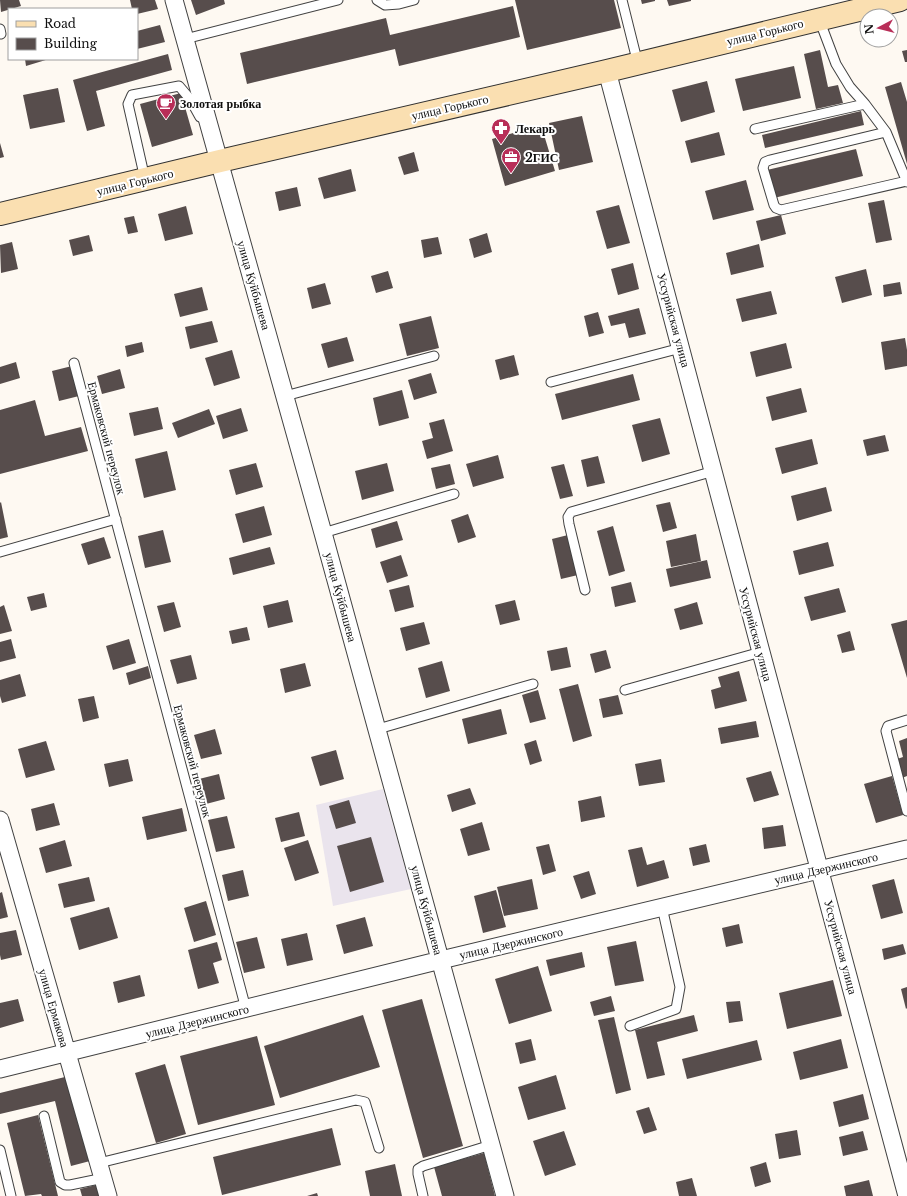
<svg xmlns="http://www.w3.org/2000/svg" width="907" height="1196" viewBox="0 0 907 1196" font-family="'Libre Baskerville',serif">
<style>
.industrial{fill:#eae4ed}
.building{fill:#574d4c}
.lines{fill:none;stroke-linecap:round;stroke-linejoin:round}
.service-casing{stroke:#424242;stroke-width:11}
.minor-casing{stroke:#424242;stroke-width:19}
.secondary-casing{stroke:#313131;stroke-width:24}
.service{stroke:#fff;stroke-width:9}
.minor{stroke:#fff;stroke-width:17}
.secondary{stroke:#fadfb1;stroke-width:22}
.labels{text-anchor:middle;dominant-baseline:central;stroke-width:4;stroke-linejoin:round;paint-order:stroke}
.street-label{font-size:12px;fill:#0f0f0f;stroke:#fff}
.poi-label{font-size:12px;font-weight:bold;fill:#0f0f0f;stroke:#fff;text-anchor:start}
</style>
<rect width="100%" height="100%" fill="#fef9f2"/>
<path class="industrial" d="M383 789 411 889 333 906 316 805Z"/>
<path class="building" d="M0 0H19L21 6 1 12Z
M130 0H155L158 9 137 14V9H132Z
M191 0H224L225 4 196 15Z
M515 0H614L621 28 527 50Z
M641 0H655V1L642 4Z
M667 0H691V1L669 6Z
M513 6 520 37 399 66 395 49 247 84 240 53 386 18 390 35Z
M160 25 165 42 137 49V31Z
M820 50 828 87 838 85 843 103 816 109 804 54Z
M907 50V62H905L902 51Z
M168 54 172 70 96 91 105 126 87 131 73 80Z
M25 59H49L26 66Z
M794 66 801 98 743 111 735 79Z
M707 81 715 112 681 122 672 90Z
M901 82 907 102V164L885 87Z
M58 88 65 122 30 129 23 95Z
M181 93 193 135 152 147 140 104Z
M861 111 864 125 765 148 762 135Z
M582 116 593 162 559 170 549 123Z
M541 125 555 171 505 186 492 139Z
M719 132 725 155 691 163 685 141Z
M0 143 4 157 0 158Z
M856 149 863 176 774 198 767 170Z
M414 152 419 171 404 175 398 157Z
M351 169 356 191 324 199 318 178Z
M746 180 754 210 713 220 705 191Z
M297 187 301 206 279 211 275 192Z
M884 200 892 240 876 243 868 203Z
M619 205 630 243 607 249 596 211Z
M186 206 193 234 165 241 158 214Z
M781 215 786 234 761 241 756 221Z
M134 216 138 232 128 234 124 218Z
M487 233 492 252 474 258 469 239Z
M89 235 93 251 73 256 69 240Z
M438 237 442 254 424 258 421 240Z
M12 242 18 269 1 273 0 245Z
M759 244 764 267 731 275 726 253Z
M633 263 639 289 618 295 611 269Z
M866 269 872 295 842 303 835 277Z
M388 271 393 288 376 293 371 276Z
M900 282 902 294 884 297 883 285Z
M325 283 331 304 312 309 307 288Z
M202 287 208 310 180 317 174 294Z
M771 291 777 314 742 322 736 299Z
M639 308 646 334 629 338 625 323 611 326 608 316Z
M598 312 604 333 589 337 584 316Z
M431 316 439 348 407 356 399 324Z
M212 321 218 342 190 349 185 327Z
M347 337 354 361 328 368 321 344Z
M905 338 907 350V366L885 370 881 342Z
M142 342 144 352 127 357 125 346Z
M786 343 792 368 756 377 750 352Z
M232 350 240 378 214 386 205 358Z
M514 355 519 375 500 380 495 360Z
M16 362 20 378 0 384V367Z
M72 366 79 396 59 401 52 371Z
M120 369 125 388 102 394 97 376Z
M431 373 437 393 414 400 408 380Z
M633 374 640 400 562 420 555 394Z
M801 388 807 412 772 421 766 397Z
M402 390 409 418 379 426 373 398Z
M35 400 45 436 81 427 88 451 0 474V410Z
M158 407 163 429 134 436 129 413Z
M241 408 248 431 223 439 216 416Z
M209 409 215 424 178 438 172 423Z
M660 418 670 454 642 462 632 425Z
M444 419 453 451 427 459 422 441 433 438 429 423Z
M885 435 889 451 867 456 863 440Z
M812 439 818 464 782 474 775 448Z
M167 451 176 490 144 498 135 459Z
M498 455 504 478 473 487 466 464Z
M598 456 605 483 587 487 581 460Z
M256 463 263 487 236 495 229 470Z
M387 463 394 491 362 500 355 471Z
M450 464 455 484 436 489 431 468Z
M564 464 573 496 560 499 551 467Z
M826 487 832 511 797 521 791 496Z
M1 502 8 537 0 539V503Z
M670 502 677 528 663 532 656 505Z
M264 506 272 535 243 543 235 514Z
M468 514 476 537 458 543 451 520Z
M397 521 403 540 376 548 371 529Z
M613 526 625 571 609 576 597 531Z
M163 530 171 562 145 568 138 536Z
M696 534 701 561 671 567 666 541Z
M568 535 578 575 561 579 552 539Z
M104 537 111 558 88 565 81 544Z
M828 542 834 566 799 575 793 551Z
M270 547 275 564 233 575 229 558Z
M401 555 408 576 387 583 380 562Z
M707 560 711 578 670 587 666 569Z
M631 582 636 602 615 607 611 587Z
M409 585 414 607 395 612 389 590Z
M839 588 846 612 811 621 804 597Z
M44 593 47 607 31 611 27 597Z
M288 600 293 622 268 628 263 606Z
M515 600 520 620 500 625 495 605Z
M174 602 181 627 164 632 157 606Z
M697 602 703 624 680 630 674 609Z
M4 605 12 631 0 634V607Z
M907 620V678L891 624Z
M424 622 430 644 406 651 400 628Z
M247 627 250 640 232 644 229 631Z
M850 631 855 650 842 653 837 635Z
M11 639 16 658 0 662V642Z
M129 639 136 663 113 670 106 646Z
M567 647 571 667 551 671 547 651Z
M606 650 611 668 595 673 590 654Z
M191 655 197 679 177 684 170 660Z
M442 661 450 691 426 698 418 668Z
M305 663 311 686 285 693 280 669Z
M148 666 151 678 129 685 126 673Z
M739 671 747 701 715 709 711 690 721 687 718 677Z
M20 674 26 696 2 703 0 696V680Z
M578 684 592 736 573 742 559 689Z
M538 690 546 719 530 723 522 695Z
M618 695 623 714 603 718 599 699Z
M94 696 99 718 83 722 78 699Z
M501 709 507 734 468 744 462 719Z
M756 721 759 737 721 744 718 728Z
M215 729 222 754 201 759 194 735Z
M907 738V776L902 778 897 759 903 757 899 741Z
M536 740 542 761 530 765 524 744Z
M46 741 55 770 26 778 18 749Z
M336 750 344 779 320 786 311 757Z
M128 759 133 781 109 787 104 764Z
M661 759 665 782 639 786 635 764Z
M771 771 779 795 754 802 746 778Z
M219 774 225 799 206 804 199 779Z
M892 776 903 815 876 823 864 784Z
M470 788 476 804 452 812 447 795Z
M601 796 605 817 581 822 578 801Z
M349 800 356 823 336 829 329 806Z
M54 803 60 825 36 831 31 809Z
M182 808 187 831 147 840 142 817Z
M299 812 305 836 281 842 275 818Z
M227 816 235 848 216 852 208 820Z
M482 822 490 850 468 856 460 829Z
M783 825 786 846 764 849 762 828Z
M371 837 384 882 350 892 337 846Z
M65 840 72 866 46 873 39 848Z
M308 840 319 873 295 881 284 848Z
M549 844 556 871 543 875 536 847Z
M706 844 710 862 693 866 689 848Z
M642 847 647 865 664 860 669 878 637 887 628 850Z
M243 870 249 896 228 901 222 875Z
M589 871 596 894 581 899 573 876Z
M89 877 95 901 64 908 58 884Z
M532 879 538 909 504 916 497 887Z
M894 879 903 913 881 919 872 885Z
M496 890 506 927 483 933 474 896Z
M2 892 8 917 0 919V893Z
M206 901 216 935 194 942 184 908Z
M109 907 118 938 79 950 70 918Z
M365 917 373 946 344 954 336 925Z
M739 924 743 943 726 947 722 928Z
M16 930 22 955 1 960 0 955V933Z
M307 933 313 960 287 966 281 939Z
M257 937 265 968 244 973 236 942Z
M636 941 644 981 615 986 607 947Z
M217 942 222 960 213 963 219 983 198 989 188 950Z
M903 944 906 954 884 960 882 949Z
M582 952 585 967 550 976 546 960Z
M538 966 552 1011 509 1024 495 979Z
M140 975 145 996 118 1003 113 982Z
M833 980 842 1016 787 1029 779 993Z
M907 987V1008L906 1009 901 989Z
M611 996 615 1011 594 1016 590 1002Z
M18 999 24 1021 0 1028V1003Z
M422 999 463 1146 423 1158 382 1010Z
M740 1001 743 1021 729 1023 726 1002Z
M363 1015 380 1067 280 1098 264 1046Z
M694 1015 698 1031 657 1042 665 1075 647 1079 635 1030Z
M614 1017 631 1090 616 1094 598 1020Z
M257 1036 275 1105 198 1125 180 1056Z
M531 1039 536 1060 520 1064 515 1043Z
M841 1039 848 1068 800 1080 793 1052Z
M757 1040 762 1060 687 1079 682 1059Z
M165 1064 186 1134 156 1143 135 1073Z
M556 1075 566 1109 528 1120 518 1087Z
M69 1076 90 1161 71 1166 55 1101 0 1114V1093Z
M863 1094 869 1119 839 1127 833 1102Z
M649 1107 657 1130 644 1134 636 1111Z
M38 1115 58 1196H42L41 1194 25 1196 7 1123Z
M332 1128 341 1165 222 1195 213 1157Z
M797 1130 801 1155 779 1159 775 1134Z
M564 1131 576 1165 545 1176 533 1141Z
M863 1131 868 1150 843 1156 839 1137Z
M484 1153 495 1196H442L434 1167Z
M766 1162 771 1182 755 1187 750 1167Z
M395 1164 402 1196H370L365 1171Z
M692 1178 697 1196H679L676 1182Z
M869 1180 873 1196H846L844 1186Z
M96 1185 99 1196H82L80 1189Z
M317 1193 318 1196H307Z"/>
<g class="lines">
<defs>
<path id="service" d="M377 0 385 5 399 4 414 0
M622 0 638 64
M819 19 836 64 850 87 865 104 886 132 907 182
M0 29 1 34
M185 39 338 0
M755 129 865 104
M886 132 770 160 765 162 763 168 774 205 776 208 781 210 907 181
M145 179 128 104 132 95 179 86 190 99 200 117
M74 363 246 1009
M551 382 681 348
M285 396 434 356
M323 533 454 494
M0 552 116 519
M585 590 569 524 568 517 571 512 714 471
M625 690 761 652
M907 720 888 726 886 731 907 811
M378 729 533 684
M630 1026 676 1009 680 987 662 907
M44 1116 60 1182 65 1185H70L104 1178
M0 1150 11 1196
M99 1163 356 1100 365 1102 379 1148
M423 1196 418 1174V1169L423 1166 491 1145"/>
<path id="minor" d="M174 0 323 533 505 1196
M607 71 761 652 907 1196
M0 820 108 1196
M0 1069 441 960 907 849"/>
<path id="secondary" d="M0 214 220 161 607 71 900 0"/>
</defs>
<use href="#service" class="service-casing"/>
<use href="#minor" class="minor-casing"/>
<use href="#secondary" class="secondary-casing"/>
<use href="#service" class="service"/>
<use href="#minor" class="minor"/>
<use href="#secondary" class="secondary"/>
</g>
<defs>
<symbol id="cafe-pin" viewBox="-11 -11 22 30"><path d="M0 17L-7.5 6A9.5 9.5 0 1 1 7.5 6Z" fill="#b82e58" stroke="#fff"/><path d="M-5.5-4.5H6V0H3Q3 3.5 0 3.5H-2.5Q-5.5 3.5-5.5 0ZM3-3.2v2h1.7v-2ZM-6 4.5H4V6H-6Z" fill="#fff"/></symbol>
<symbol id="pharmacy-pin" viewBox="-11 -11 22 30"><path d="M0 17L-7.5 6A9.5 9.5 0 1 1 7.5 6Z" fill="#b82e58" stroke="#fff"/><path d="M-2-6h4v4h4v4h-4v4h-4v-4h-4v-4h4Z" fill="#fff"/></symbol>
<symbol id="office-pin" viewBox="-11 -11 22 30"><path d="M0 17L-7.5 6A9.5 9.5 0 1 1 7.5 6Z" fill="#b82e58" stroke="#fff"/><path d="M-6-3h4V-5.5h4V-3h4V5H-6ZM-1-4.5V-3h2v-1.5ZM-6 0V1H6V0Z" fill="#fff"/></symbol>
</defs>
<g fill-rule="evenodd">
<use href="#cafe-pin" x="155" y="92" width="22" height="30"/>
<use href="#pharmacy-pin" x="490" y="117" width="22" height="30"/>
<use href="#office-pin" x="500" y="146" width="22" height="30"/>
</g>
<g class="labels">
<g class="street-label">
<text transform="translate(765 32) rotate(-14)">улица Горького</text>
<text transform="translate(450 107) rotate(-13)">улица Горького</text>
<text transform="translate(135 182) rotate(-14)">улица Горького</text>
<text transform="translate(254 285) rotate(74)">улица Куйбышева</text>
<text transform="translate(674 320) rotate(75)">Уссурийская улица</text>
<text transform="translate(107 438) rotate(75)">Ермаковский переулок</text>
<text transform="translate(341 597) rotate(75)">улица Куйбышева</text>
<text transform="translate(756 634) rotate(75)">Уссурийская улица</text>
<text transform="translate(193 761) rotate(75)">Ермаковский переулок</text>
<text transform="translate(826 868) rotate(-13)">улица Дзержинского</text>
<text transform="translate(427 910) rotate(75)">улица Куйбышева</text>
<text transform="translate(511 943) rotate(-13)">улица Дзержинского</text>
<text transform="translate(841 947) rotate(75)">Уссурийская улица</text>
<text transform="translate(54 1008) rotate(74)">улица Ермакова</text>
<text transform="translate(197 1021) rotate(-14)">улица Дзержинского</text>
</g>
<g class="poi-label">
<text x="180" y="103">Золотая рыбка</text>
<text x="515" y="128">Лекарь</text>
<text x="525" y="157">2ГИС</text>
</g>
</g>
<rect x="8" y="8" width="130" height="52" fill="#ffffff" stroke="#9f9f9f"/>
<rect x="16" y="21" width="20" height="6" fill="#fadfb1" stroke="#9f9f9f"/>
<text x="44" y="28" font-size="12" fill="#0f0f0f">Road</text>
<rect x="16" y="38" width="20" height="12" fill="#574d4c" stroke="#9f9f9f"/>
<text x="44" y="48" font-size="12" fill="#0f0f0f">Building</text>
<g transform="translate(879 28) rotate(263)"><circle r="19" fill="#ffffff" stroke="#9f9f9f"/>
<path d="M0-3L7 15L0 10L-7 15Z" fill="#b82e58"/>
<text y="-6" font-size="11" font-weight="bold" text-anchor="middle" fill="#0f0f0f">N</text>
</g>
</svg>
